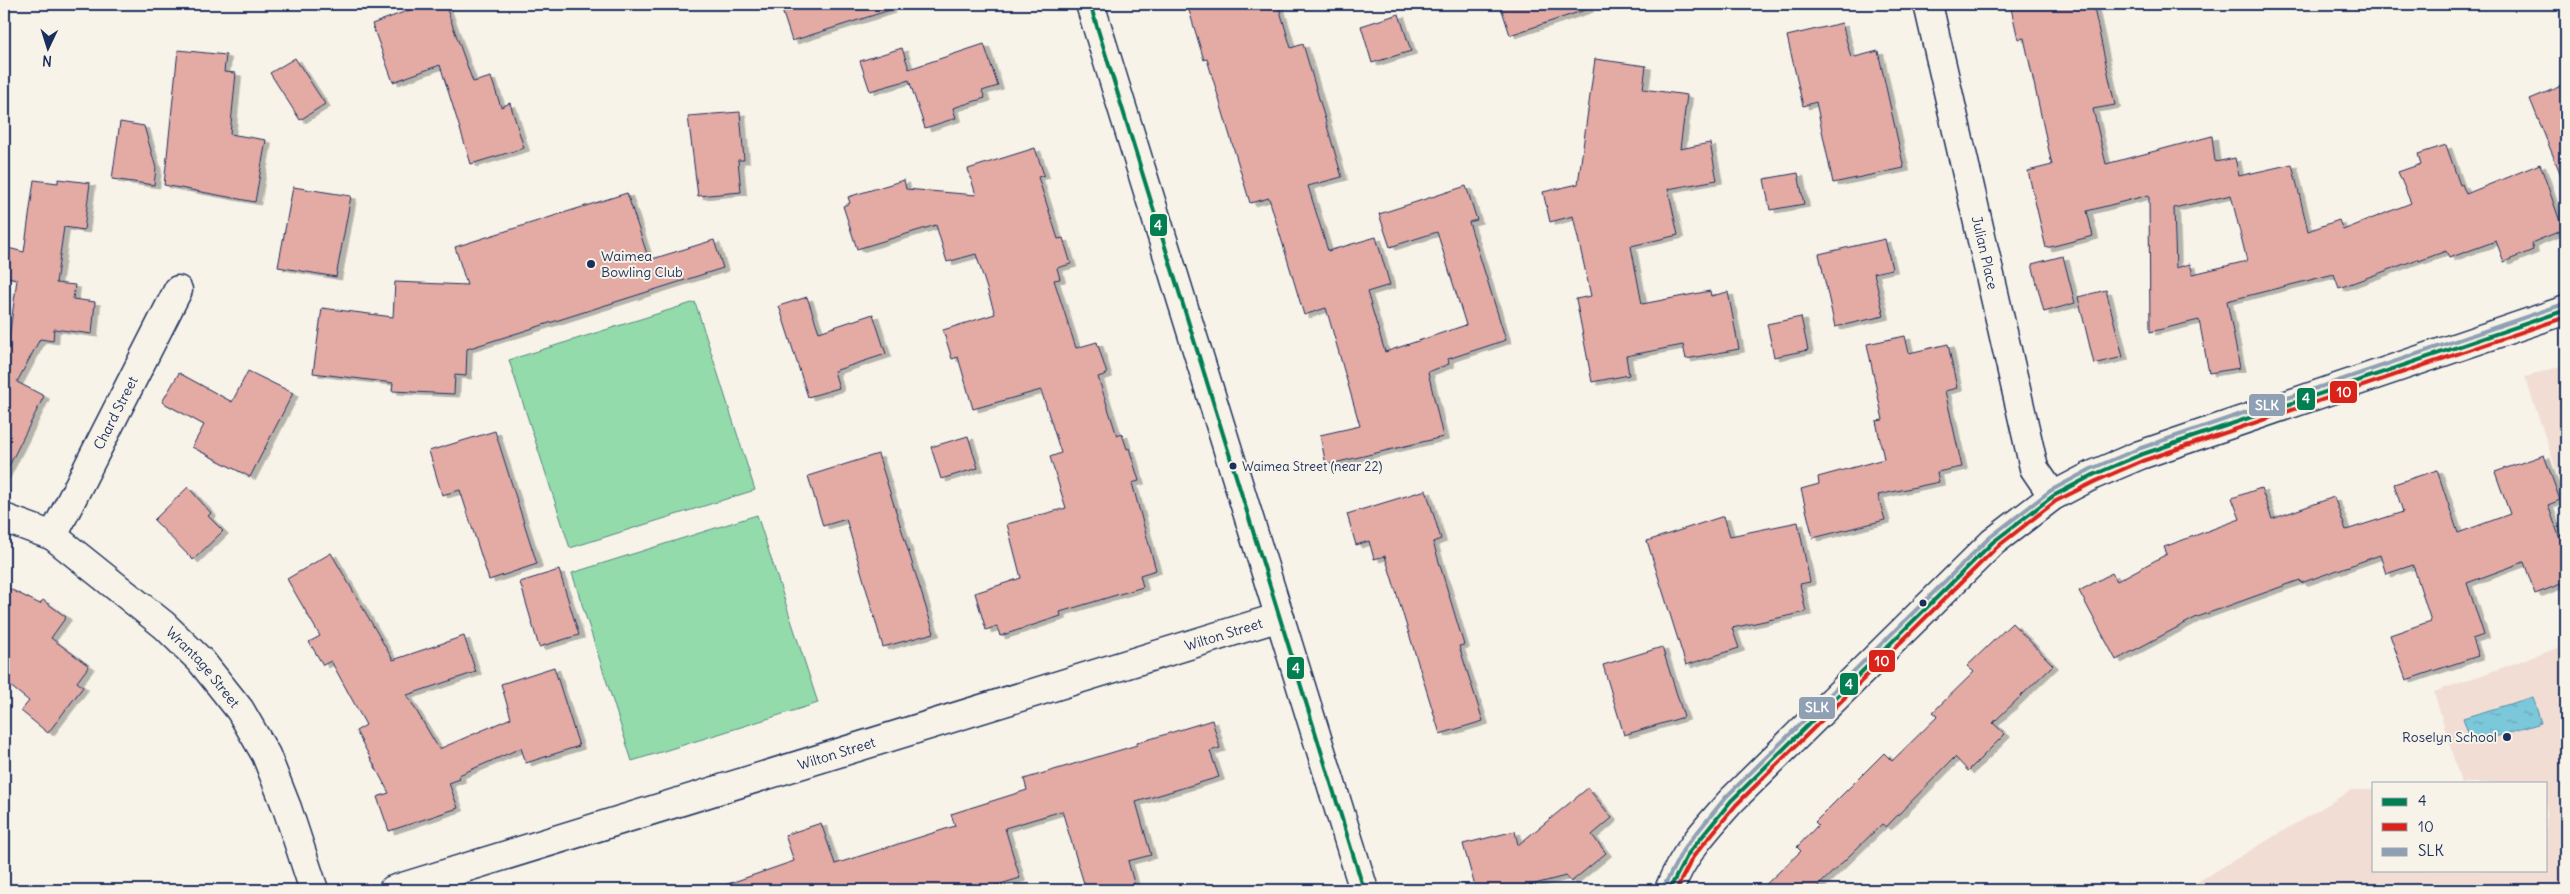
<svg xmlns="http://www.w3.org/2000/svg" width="2570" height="894" viewBox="0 0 2570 894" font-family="Delius,sans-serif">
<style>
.built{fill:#f1ddd4}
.park{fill:#93dbaa;stroke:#578584}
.water{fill:url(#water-ripples);stroke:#558ba9}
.building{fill:#e4aaa4;stroke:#1b2f5e;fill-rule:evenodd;filter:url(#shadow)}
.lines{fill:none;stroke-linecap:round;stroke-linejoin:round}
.street-casing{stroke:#1b2f5e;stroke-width:31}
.secondary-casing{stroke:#1b2f5e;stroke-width:31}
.street{stroke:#f7f3e8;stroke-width:28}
.secondary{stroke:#f7f3e8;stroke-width:28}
.bus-1-casing{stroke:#f7f3e8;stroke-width:8}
.bus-2-casing{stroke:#f7f3e8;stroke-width:8}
.bus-3-casing{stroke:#f7f3e8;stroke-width:8}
.bus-1{stroke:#017e52;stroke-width:4}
.bus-2{stroke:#da241a;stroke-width:4}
.bus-3{stroke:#8fa0b5;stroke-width:4}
.poi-dot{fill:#1b2f5e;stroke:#f7f3e8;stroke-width:2}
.labels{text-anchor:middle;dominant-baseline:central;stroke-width:4;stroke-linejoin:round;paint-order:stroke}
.bus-label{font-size:13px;fill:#1b2f5e;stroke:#f7f3e8;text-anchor:start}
.street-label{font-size:14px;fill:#1b2f5e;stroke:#f7f3e8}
.poi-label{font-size:14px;fill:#1b2f5e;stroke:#f7f3e8;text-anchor:start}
.line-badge{stroke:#f7f3e8;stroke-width:2}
.badge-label{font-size:14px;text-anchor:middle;font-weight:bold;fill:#fff}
</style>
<defs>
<pattern id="water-ripples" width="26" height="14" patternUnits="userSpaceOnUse" patternTransform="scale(1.25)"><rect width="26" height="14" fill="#7cc8db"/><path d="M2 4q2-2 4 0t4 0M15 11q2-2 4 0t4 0" fill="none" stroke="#65a3b5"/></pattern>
<filter id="shadow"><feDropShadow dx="5.5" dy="3" stdDeviation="0" flood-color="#0004"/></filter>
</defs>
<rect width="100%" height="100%" fill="#f7f3e8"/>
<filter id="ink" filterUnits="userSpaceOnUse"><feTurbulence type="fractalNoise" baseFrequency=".02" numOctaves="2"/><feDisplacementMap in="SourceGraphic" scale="10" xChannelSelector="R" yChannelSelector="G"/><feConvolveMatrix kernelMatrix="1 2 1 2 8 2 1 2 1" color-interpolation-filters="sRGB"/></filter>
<g filter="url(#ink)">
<path class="built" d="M2566 365V499L2525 377Z
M2566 645V890H2184L2352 790H2374V870H2546V783H2461L2434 692Z"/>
<path class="park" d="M695 302 755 490 570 548 509 360Z
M757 515 818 703 632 761 572 573Z"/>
<path class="water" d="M2533 697 2541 723 2472 744 2463 718Z"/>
<path class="building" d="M410 4H445L473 82 491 77 501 107 510 103 524 148 471 164 440 65 393 82 372 24 412 9Z
M780 4H889L890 10 792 41Z
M1187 4H1278L1291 48 1303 44 1342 177 1308 186 1328 251 1376 237 1390 285 1367 292 1385 352 1466 325 1437 232 1390 247 1379 214 1466 186 1477 220 1469 222 1506 340 1448 359 1449 364 1428 372 1443 437 1326 465 1320 435 1360 426 1326 308 1304 315 1269 198 1250 203 1207 59 1204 60Z
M1500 4H1587L1588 9 1510 35Z
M2010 4H2093L2115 105 2093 109 2106 164 2212 136 2215 162 2235 158 2239 176 2292 164 2308 231 2339 220 2343 230 2411 203 2398 172 2421 164 2418 154 2446 145 2460 185 2462 184 2466 194 2540 164 2563 230 2531 243 2533 250 2504 262 2496 241 2449 258 2446 251 2419 261 2418 259 2339 288 2334 274 2227 301 2240 368 2209 373 2199 320 2150 332 2149 195 2087 211 2093 236 2046 248 2028 171 2052 165 2024 38 2018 39ZM2231 195 2247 261 2193 274 2190 264 2176 268 2174 208Z
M1399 14 1411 51 1372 63 1361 26Z
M1842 23 1851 58 1878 51 1904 168 1833 183 1816 102 1803 106 1787 36Z
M984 44 998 86 982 91 985 98 953 108 956 118 925 128 909 80 870 91 860 61 902 48 909 69Z
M178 50 226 55 224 72 236 73 230 134 266 140 255 202 164 185Z
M295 58 325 104 300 120 270 73Z
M1595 59 1646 66 1643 89 1687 95 1680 149 1710 143 1717 180 1668 189 1678 235 1631 246 1642 304 1710 291 1711 296 1728 292 1739 349 1686 359 1683 345 1626 356 1629 375 1592 382 1576 299 1591 296 1573 216 1550 222 1543 192 1578 184Z
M2566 84V185H2565L2530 99Z
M740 112 744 160H738L741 192 698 196 688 116Z
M120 122 144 126 156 168 154 185 112 179Z
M1035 148 1044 175 1038 177 1058 239 1063 238 1071 264 1057 268 1060 279 1054 280 1076 348 1097 342 1107 374 1098 377 1117 436 1122 434 1127 449 1129 448 1139 481 1132 483 1156 570 1140 575 1143 587 1060 612 1061 616 1000 636 997 626 986 630 975 593 1021 578 1007 524 1066 508 1050 457 1061 453 1041 390 973 409 958 357 952 359 943 330 995 314 976 254 947 262 936 225 857 249 843 206 850 203 848 197 904 180 906 189 976 195 968 169Z
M1798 173 1804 204 1770 210 1764 179Z
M58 179 90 183 84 230 64 227 56 283 75 285 73 299 95 302 92 334 54 329 53 341 40 339 17 382 44 396 4 476V376L17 279 4 276V247L24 252 34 180 58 183Z
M293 187 351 196 336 277 278 267Z
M627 193 649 260 714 240 723 268 467 349 466 376 455 375 454 394 392 391 393 383 313 373 322 308 393 317 395 282 467 285 455 247Z
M1885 239 1892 269 1874 273 1884 316 1835 327 1819 254Z
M2063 256 2075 303 2044 312 2032 264Z
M2106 290 2123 357 2094 364 2078 297Z
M807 297 819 332 873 314 886 354 834 371 839 388 808 397 779 306Z
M1801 317 1808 350 1774 357 1767 324Z
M1905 336 1909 353 1948 344 1957 388 1945 391 1962 467 1937 472 1939 482 1878 495 1885 520 1813 538 1801 489 1819 484 1818 477 1884 459 1876 421 1883 420 1867 344Z
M248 371 293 393 250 477 192 447 204 425 162 402 179 373 232 402Z
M495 431 537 564 489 580 460 490 442 495 429 451Z
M968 436 978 468 941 479 931 447Z
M878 454 934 633 883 647 846 519 823 526 808 476Z
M2544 455 2560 500 2548 505 2566 556V582L2535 594 2524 562 2467 583 2484 635 2472 639 2478 656 2406 680 2390 635 2431 621 2413 565 2386 574 2380 555 2301 583 2300 580 2195 618 2116 660 2079 591 2112 573 2117 581 2167 554 2164 547 2240 519 2232 498 2261 488 2272 519 2334 497 2346 530 2403 512 2394 484 2437 470 2458 533 2510 514 2495 472Z
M188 487 211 513 208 516 223 531 193 560 154 520Z
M1426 490 1441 539 1433 542 1464 645 1459 646 1483 721 1440 734 1385 556 1374 559 1369 541 1356 545 1347 514Z
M1724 516 1730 536 1798 522 1810 582 1800 584 1806 612 1732 628 1739 648 1686 665 1647 541Z
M331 553 393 660 464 636 476 672 407 695 439 749 511 718 501 684 554 667 579 746 526 763 521 748 459 775 460 779 449 783 458 808 389 831 377 797 389 793 356 731 366 725 331 661 323 665 309 642 320 636 287 579Z
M559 570 579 635 539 647 520 582Z
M4 586 40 604 43 600 66 617 51 638 89 666 77 682 83 687 48 733 21 711 29 701 4 681Z
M2012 623 2053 665 1993 723 2005 734 1968 771 1955 757 1886 827 1882 824 1814 890H1760L1801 851 1797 847 1818 825 1815 822 1884 753 1892 761 1938 716 1933 712 1974 672 1967 666Z
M1662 647 1684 717 1624 735 1603 665Z
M1212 720 1220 748 1210 751 1219 777 1136 802 1151 855 1128 861 1136 890H1086L1062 811 1005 828 1020 878 981 890H723L722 886 794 861 785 835 821 823 835 864 955 826 951 814 1027 790 1024 779 1137 745V743Z
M1588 788 1612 818 1592 835 1606 853 1571 882 1566 876 1511 890H1476L1463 844 1515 831 1518 845Z"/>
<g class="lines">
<defs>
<g id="street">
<path id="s1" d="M1928 4 2034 468 2053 496"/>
<path id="s2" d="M4 518 53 536 164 625 201 661 240 710 266 755 287 808 314 890"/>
<path id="s3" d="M53 536 178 290"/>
<path id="s4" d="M393 890 1280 617"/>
</g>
<path id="secondary" d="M1090 4 1364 890
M1669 890C1682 855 1706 829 1731 801L1993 542 2053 496 2093 475 2140 455 2566 310"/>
</defs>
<use href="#street" class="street-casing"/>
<use href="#secondary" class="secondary-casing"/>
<use href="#street" class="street"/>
<use href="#secondary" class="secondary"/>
<defs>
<path id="bus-1" d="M1090 4 1364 890
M1669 890 1688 854 1731 801 1993 542 2053 496 2093 475 2140 455 2566 310"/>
<path id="bus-2" d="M1676 890 1693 857 1736 805 1997 547 2056 501 2096 481 2142 461 2566 317"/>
<path id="bus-3" d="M1663 888 1683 850 1726 797 1989 538 2050 491 2091 469 2138 449 2564 304"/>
</defs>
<use href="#bus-1" class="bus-1-casing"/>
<use href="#bus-2" class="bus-2-casing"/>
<use href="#bus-3" class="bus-3-casing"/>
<use href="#bus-1" class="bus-1"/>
<use href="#bus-2" class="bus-2"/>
<use href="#bus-3" class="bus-3"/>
</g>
</g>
<g class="poi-dot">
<circle cx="591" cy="264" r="5"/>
<circle cx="1233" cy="466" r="4.5"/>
<circle cx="1923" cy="603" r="4.5"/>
<circle cx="2507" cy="737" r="5"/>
</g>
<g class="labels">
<g class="bus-label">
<text x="1242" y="466">Waimea Street (near 22)</text>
</g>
<g class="street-label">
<text stroke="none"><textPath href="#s1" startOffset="255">Julian Place</textPath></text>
<text stroke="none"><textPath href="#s3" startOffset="138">Chard Street</textPath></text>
<text stroke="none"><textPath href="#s4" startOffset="869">Wilton Street</textPath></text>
<text stroke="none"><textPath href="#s2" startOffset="252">Wrantage Street</textPath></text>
<text stroke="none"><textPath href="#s4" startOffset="464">Wilton Street</textPath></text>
</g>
<g class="poi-label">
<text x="601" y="256">Waimea<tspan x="601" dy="16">Bowling Club</tspan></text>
<text x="2497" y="737" text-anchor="end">Roselyn School</text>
</g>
</g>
<g class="line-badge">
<rect x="1149" y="213" width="19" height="24" rx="5" fill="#017e52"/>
<rect x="2329" y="380" width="29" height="24" rx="5" fill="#da241a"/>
<rect x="2296" y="387" width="20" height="24" rx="5" fill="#017e52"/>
<rect x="2248" y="393" width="38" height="24" rx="5" fill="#8fa0b5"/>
<rect x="1868" y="649" width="28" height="24" rx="5" fill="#da241a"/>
<rect x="1286" y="656" width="19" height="24" rx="5" fill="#017e52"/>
<rect x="1839" y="672" width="20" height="24" rx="5" fill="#017e52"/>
<rect x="1798" y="696" width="38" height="24" rx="5" fill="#8fa0b5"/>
</g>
<g class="badge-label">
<text x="1158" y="230">4</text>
<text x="2344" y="397">10</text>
<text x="2306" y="403">4</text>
<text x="2267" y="410">SLK</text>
<text x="1882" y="666">10</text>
<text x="1296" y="673">4</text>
<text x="1849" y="689">4</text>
<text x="1817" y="712">SLK</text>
</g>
<rect width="2570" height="894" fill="none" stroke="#f7f3e8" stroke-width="20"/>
<rect x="10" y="10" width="2550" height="874" fill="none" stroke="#1b2f5e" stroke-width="2" filter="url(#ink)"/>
<rect x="2372" y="782" width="175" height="90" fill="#f7f3e8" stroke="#9fa5b1"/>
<rect x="2382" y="798" width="25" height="8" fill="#017e52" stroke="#9fa5b1"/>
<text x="2418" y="806" font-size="15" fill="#1b2f5e">4</text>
<rect x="2382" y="823" width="25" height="8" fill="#da241a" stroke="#9fa5b1"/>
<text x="2418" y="832" font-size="15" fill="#1b2f5e">10</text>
<rect x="2382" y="848" width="25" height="8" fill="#8fa0b5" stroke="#9fa5b1"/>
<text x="2418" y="856" font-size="15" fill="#1b2f5e">SLK</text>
<g transform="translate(48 48) rotate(184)" stroke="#f7f3e8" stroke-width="4" paint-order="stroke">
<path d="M0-4L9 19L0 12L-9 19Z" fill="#1b2f5e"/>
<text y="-8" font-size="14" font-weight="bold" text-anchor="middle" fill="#1b2f5e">N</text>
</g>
</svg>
